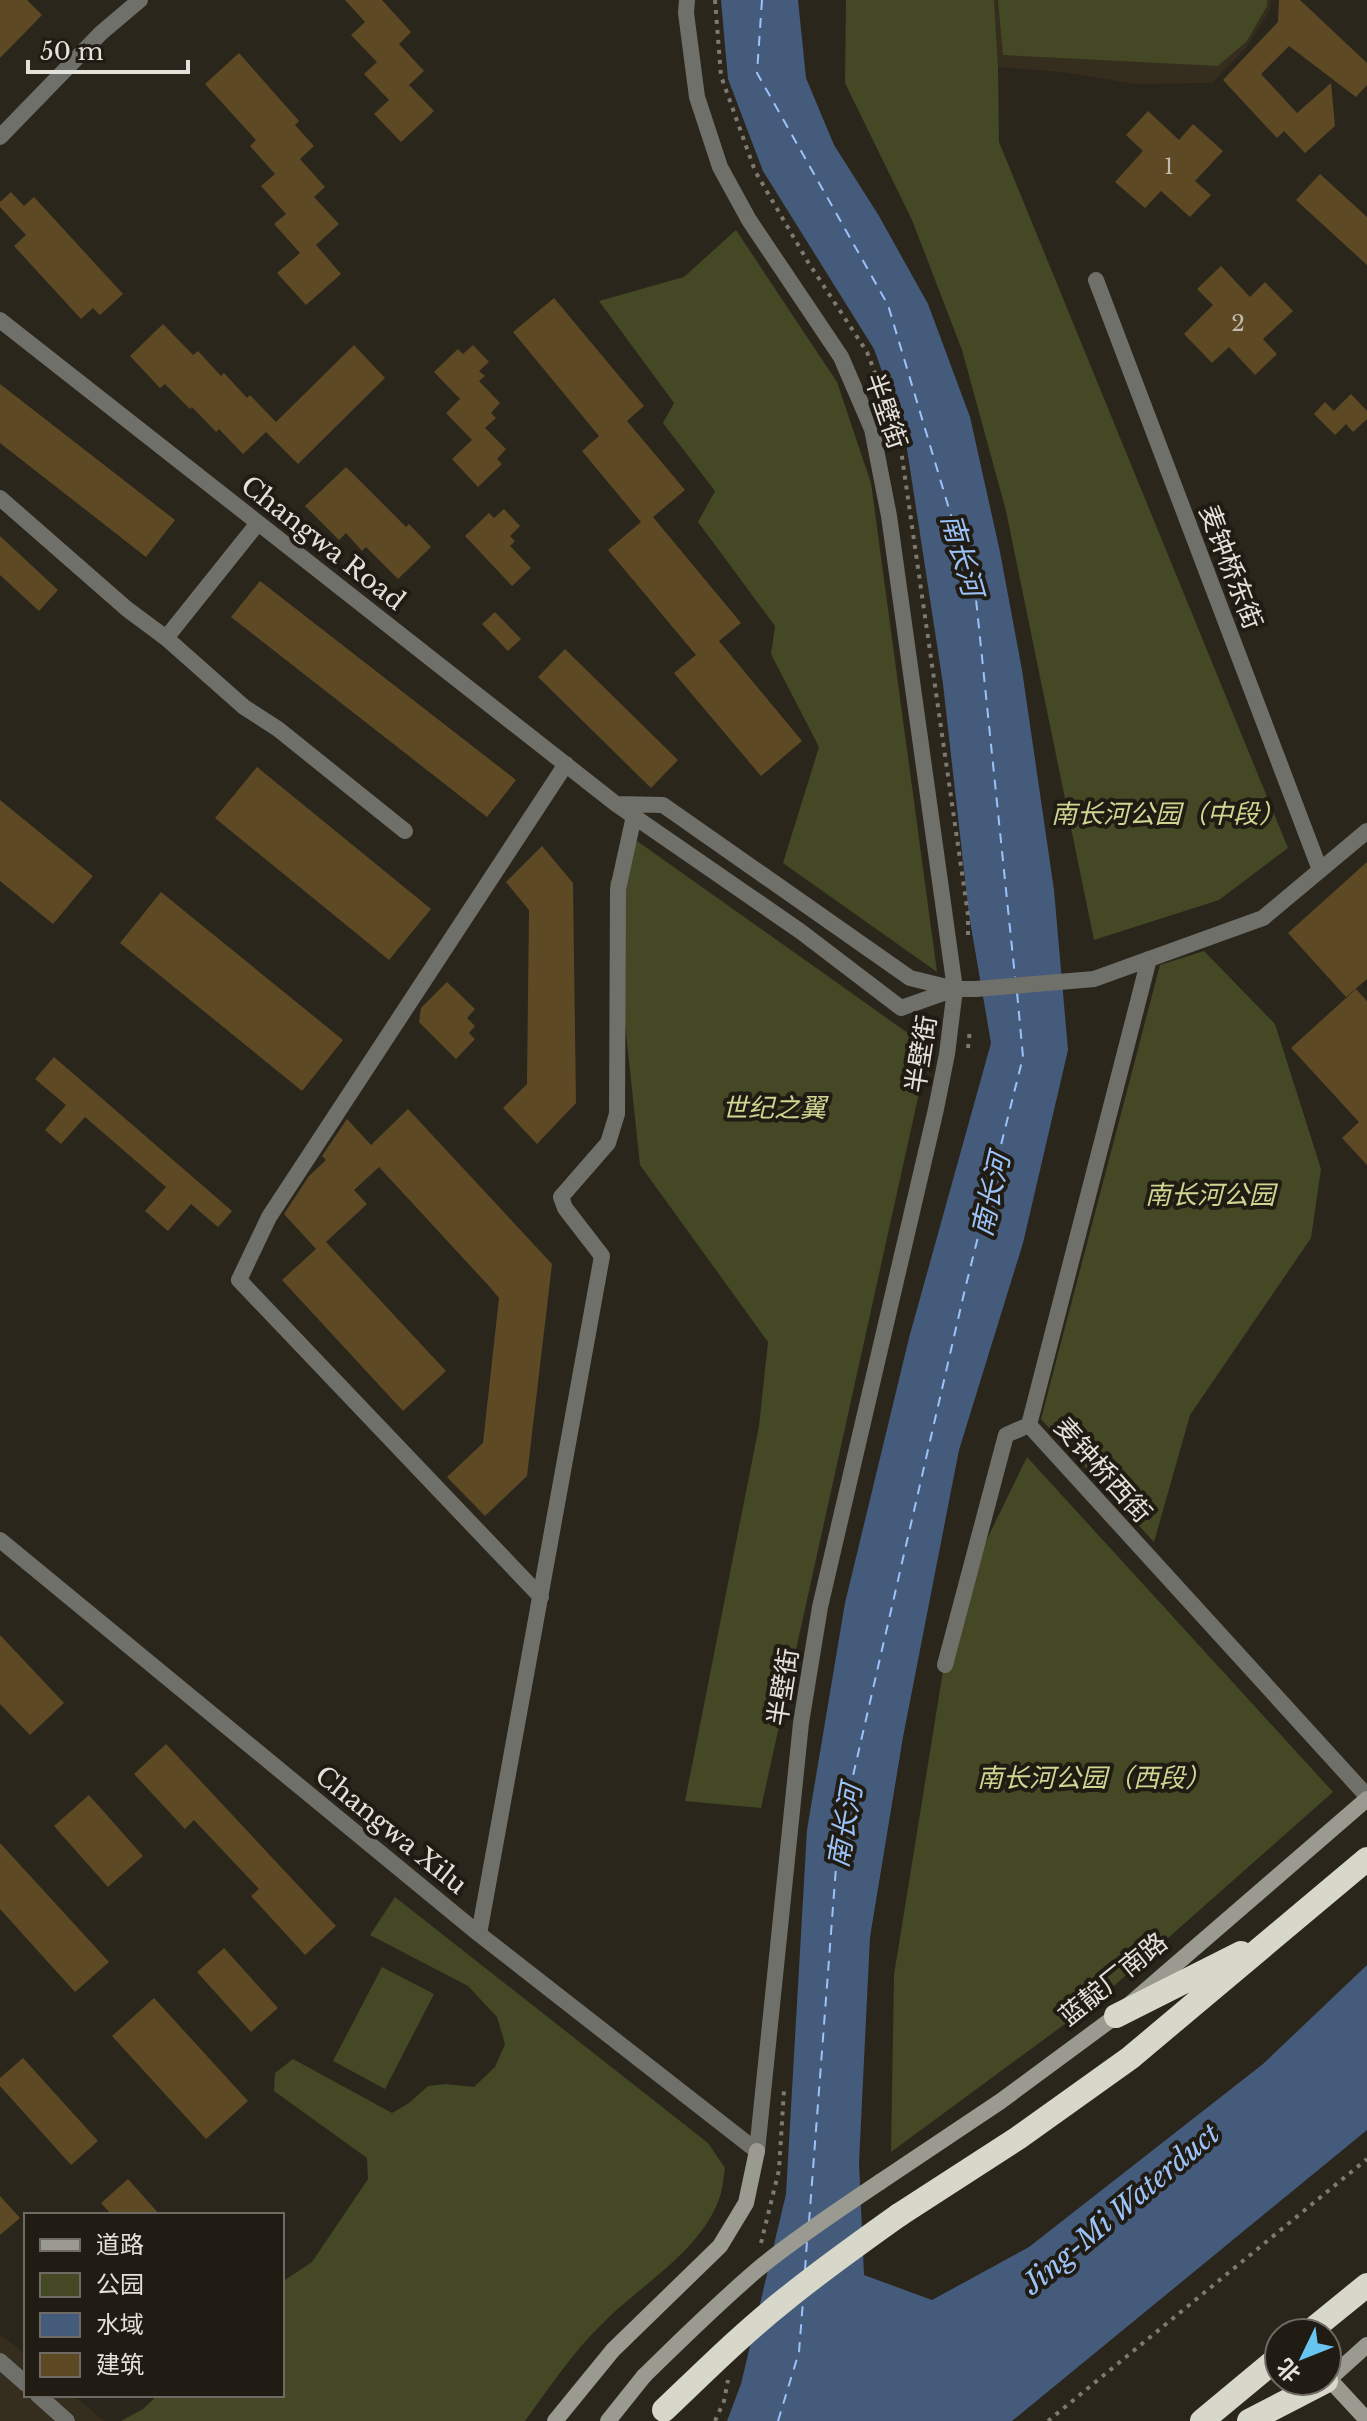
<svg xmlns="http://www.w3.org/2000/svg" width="1367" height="2421" viewBox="0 0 1367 2421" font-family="'Libre Baskerville','Noto Sans SC',serif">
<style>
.built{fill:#352d1d}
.green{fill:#444824}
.water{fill:#445b7b}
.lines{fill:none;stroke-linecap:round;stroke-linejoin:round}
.ferry{stroke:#9bc3fa;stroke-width:2;stroke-dasharray:10 8;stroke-linecap:butt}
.building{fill:#5d4a25}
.path{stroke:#7e7a72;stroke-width:4;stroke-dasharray:4 6;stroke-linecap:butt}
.street{stroke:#70706a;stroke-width:16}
.secondary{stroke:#9a9a91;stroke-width:16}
.highway{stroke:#d8d8ca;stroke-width:24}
.secondary-bridge{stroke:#9a9a91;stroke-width:16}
.highway-bridge{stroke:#d8d8ca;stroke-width:24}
.labels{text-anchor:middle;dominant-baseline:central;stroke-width:8;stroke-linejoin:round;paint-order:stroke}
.number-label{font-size:22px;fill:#c2baad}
.street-label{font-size:26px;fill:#e4e0da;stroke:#211c13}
.park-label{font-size:26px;font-style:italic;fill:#cfd692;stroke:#211c13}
.water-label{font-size:28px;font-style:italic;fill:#9bc3fa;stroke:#211c13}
</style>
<rect width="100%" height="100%" fill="#2b261c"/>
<path class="built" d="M994 0H1271L1270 10 1246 48 1212 83 1135 84 1063 72 998 67Z
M0 2334 26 2355V2395H73L104 2421H0Z"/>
<path class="green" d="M846 0H994L998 67 999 142 1288 848 1219 900 1094 940 1006 511 962 350 912 220 845 83Z
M998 0H1267V6L1247 41 1218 66 1003 55Z
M736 230 837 382 871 483 937 972 783 863 819 747 771 654 775 626 698 522 715 491 663 423 674 403 599 301 684 277Z
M637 841 929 1048 761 1808 685 1801 759 1426 768 1342 640 1165 610 882Z
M1204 951 1275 1024 1321 1169 1311 1238 1190 1415 1154 1542 1041 1419 1160 965Z
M1027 1457 1333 1792 1099 1999 891 2152 894 1975 953 1609Z
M395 1897 708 2143 725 2168C723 2178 723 2190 719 2199 700 2252 640 2285 602 2324 572 2353 550 2387 525 2421H121L143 2409 158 2395H282V2282L312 2262 368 2179 367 2158 274 2091 275 2073 293 2059 392 2113 409 2103 428 2086 446 2084 474 2087 495 2067 505 2044 497 2017 468 1986 370 1935Z
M382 1967 434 1994 385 2089 333 2061Z"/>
<path class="water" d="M721 0H798L806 78 834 145 879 216 928 304 970 417 1000 552 1022 670 1054 890 1068 1050 1023 1243 959 1450 903 1737 870 1937 859 2163 864 2275 932 2300 1029 2247 1263 2064 1367 1965V2130L1012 2421H727L741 2384 786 2194 807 1830 845 1603 909 1338 991 1043 969 915 943 684 905 436 874 349 763 171 728 79Z"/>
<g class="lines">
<path class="ferry" d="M762 0 757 73 888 305 976 599 1015 977
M809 2222 838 1841 965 1289 1023 1057 1017 992
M805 2270 807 2241
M778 2421 799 2352 803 2301"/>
</g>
<path class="building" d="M0 0H27L42 15 0 58Z
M345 0H382L411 32 399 44 424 71 409 85 434 111 401 142 374 114 389 100 364 74 377 62 351 35 365 22Z
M1279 0H1300L1367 63V85L1356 97 1289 46 1261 74 1297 113 1331 83 1335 126 1305 153 1284 131 1277 138 1223 80 1278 22Z
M239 53 299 121 295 125 314 146 300 159 325 187 314 197 339 224 316 245 341 274 306 305 277 273 300 253 274 224 286 214 261 186 275 174 250 146 256 140 205 84Z
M1148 111 1179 140 1193 124 1223 151 1195 181 1211 195 1190 217 1161 191 1145 208 1115 182 1143 151 1126 135Z
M1320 174 1367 217V265L1296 200Z
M11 192 24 206 34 197 123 294 100 315 93 308 81 319 14 246 26 235 0 207V202Z
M1221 266 1250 297 1265 282 1293 311 1263 339 1277 354 1255 375 1229 347 1212 363 1184 334 1213 305 1197 289Z
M554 298 644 406 627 421 685 490 653 517 741 623 719 641 802 741 761 776 674 673 696 655 608 550 641 522 582 451 599 436 513 332Z
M163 324 193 355 198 351 221 376 224 373 247 398 250 395 276 422 354 345 385 378 298 464 266 432 243 454 219 429 216 432 192 407 190 409 165 384 160 388 130 356Z
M473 345 489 362 479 371 485 376 479 381 500 403 491 413 496 418 485 428 506 449 497 459 502 464 478 487 452 459 472 440 446 413 460 399 434 372 458 349 463 354Z
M0 384 175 520 146 557 0 443Z
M1351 394 1367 411V419L1353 432 1346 424 1335 435 1314 414 1325 402 1334 411Z
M346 467 406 527 409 524 431 547 398 579 366 547 362 551 346 533 339 540 305 506Z
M504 509 520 526 510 536 515 541 510 546 531 568 512 586 465 536 489 513 494 518Z
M0 536 58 590 39 611 0 575Z
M260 581 516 780 487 817 231 617Z
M495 612 521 639 508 651 482 624Z
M565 649 678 760 651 788 538 677Z
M257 767 431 909 389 960 215 818Z
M0 800 93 876 53 924 0 881Z
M542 846 573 883 576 1103 537 1144 503 1108 527 1084 529 910 506 882Z
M1367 862V979L1346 997 1288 933Z
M161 892 343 1040 302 1091 120 943Z
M447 982 475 1009 467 1018 475 1026 469 1033 475 1039 456 1059 419 1022 421 1008Z
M1356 989 1367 1001V1165L1342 1138 1359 1122 1291 1048Z
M54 1057 232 1211 218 1227 191 1204 168 1231 145 1211 166 1187 85 1117 61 1144 45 1130 66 1105 35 1079Z
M408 1109 552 1264 527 1476 485 1516 447 1477 483 1443 499 1298 488 1285 379 1167 354 1190 367 1204 326 1242 446 1371 403 1411 282 1280 316 1249 284 1214 309 1176 326 1160 322 1156 347 1119 371 1145Z
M0 1635 64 1703 30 1735 0 1704Z
M166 1744 336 1926 305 1955 251 1896 259 1889 194 1820 185 1829 134 1774Z
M89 1795 143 1856 108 1887 54 1826Z
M0 1843 109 1962 75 1992 0 1909Z
M224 1948 278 2008 251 2032 197 1972Z
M154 1998 248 2101 206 2139 112 2036Z
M23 2058 98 2141 71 2165 0 2086V2078Z
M128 2179 160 2215H112L101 2203Z
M0 2196 20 2218 0 2235Z"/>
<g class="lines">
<path class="path" d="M715 0 721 76 755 171 808 262 867 352 899 436 968 915V937
M968 1048 970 1029
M761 2243 779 2170 784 2090
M715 2421 724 2401 728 2380
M1048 2421 1367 2159"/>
<path class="street" d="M687 0 686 13 697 97 720 167 749 220 841 357 872 429 889 516 955 989 947 1054 936 1109 820 1607 801 1723 757 2151
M0 137 101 33 140 0
M1096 280 1320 870
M0 320 616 804 800 931 901 1008 955 989
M0 498 127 609 166 638 244 707 278 729 405 831
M166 638 258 523
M616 804 663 805 910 978 955 989H976L1094 979 1263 918 1367 831
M1149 959 1029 1425 1367 1796
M0 1540 479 1934 757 2151
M541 1597 239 1280 269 1217 566 764
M945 1665 1006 1435 1029 1425
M479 1934 602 1256 565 1208 561 1197 608 1143 617 1114 618 889 634 816
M0 2361 26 2384
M38 2395 67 2421"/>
<path class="secondary" d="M880 2182 1001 2101 1116 2016 1367 1799
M1329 2379 1367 2420
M1327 2381 1367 2345
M555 2421 613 2350 720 2246 746 2203 757 2151
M608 2421 644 2376"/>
<path class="highway" d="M1116 2016 1241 1953
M899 2215 1018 2138 1130 2058 1367 1859
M1308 2333 1367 2285
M1202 2421 1279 2357
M1249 2421 1326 2381"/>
<path class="secondary-bridge" d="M644 2376C683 2338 721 2300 763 2265 800 2235 840 2209 880 2182"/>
<path class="highway-bridge" d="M664 2410C704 2372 743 2333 786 2299 823 2269 861 2242 899 2215"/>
</g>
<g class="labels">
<g class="number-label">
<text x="1169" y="166">1</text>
<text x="1238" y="323">2</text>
</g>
<g class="street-label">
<text transform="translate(886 411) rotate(71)">半壁街</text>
<text transform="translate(323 543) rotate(38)">Changwa Road</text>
<text transform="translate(1231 567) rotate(69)">麦钟桥东街</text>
<text transform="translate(921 1054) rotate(-81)">半壁街</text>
<text transform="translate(1103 1470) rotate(48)">麦钟桥西街</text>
<text transform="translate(783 1687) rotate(-81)">半壁街</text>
<text transform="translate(391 1830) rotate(39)">Changwa Xilu</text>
<text transform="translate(1113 1979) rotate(-39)">蓝靛厂南路</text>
</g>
<g class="park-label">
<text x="1168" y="814">南长河公园（中段）</text>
<text x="774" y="1108">世纪之翼</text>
<text x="1210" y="1195">南长河公园</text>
<text x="1094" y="1778">南长河公园（西段）</text>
</g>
<g class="water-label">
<text transform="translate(962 555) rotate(74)">南长河</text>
<text transform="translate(991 1195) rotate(-77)">南长河</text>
<text transform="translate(845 1826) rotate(-80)">南长河</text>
<text transform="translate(1121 2209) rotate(-40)">Jing-Mi Waterduct</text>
</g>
</g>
<rect x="24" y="2213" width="260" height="184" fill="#211c13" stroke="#6f6a63" stroke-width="2"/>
<rect x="40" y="2239" width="40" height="12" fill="#9a9a91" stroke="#6f6a63" stroke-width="2"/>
<text x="96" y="2253" font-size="24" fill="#e4e0da">道路</text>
<rect x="40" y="2273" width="40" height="24" fill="#444824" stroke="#6f6a63" stroke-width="2"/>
<text x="96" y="2293" font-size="24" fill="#e4e0da">公园</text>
<rect x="40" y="2313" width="40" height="24" fill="#445b7b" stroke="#6f6a63" stroke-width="2"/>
<text x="96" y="2333" font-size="24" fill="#e4e0da">水域</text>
<rect x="40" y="2353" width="40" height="24" fill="#5d4a25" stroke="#6f6a63" stroke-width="2"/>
<text x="96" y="2373" font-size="24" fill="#e4e0da">建筑</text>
<g transform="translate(1303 2357) rotate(227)"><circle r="38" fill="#211c13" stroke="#6f6a63" stroke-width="2"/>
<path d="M0-6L14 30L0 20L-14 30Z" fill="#68c4f0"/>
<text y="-12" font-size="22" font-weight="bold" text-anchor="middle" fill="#e4e0da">北</text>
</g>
<path d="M28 60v12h160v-12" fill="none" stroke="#e4e0da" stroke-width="4"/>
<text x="40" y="60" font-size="24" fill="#e4e0da" stroke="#211c13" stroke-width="6" paint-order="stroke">50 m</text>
</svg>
